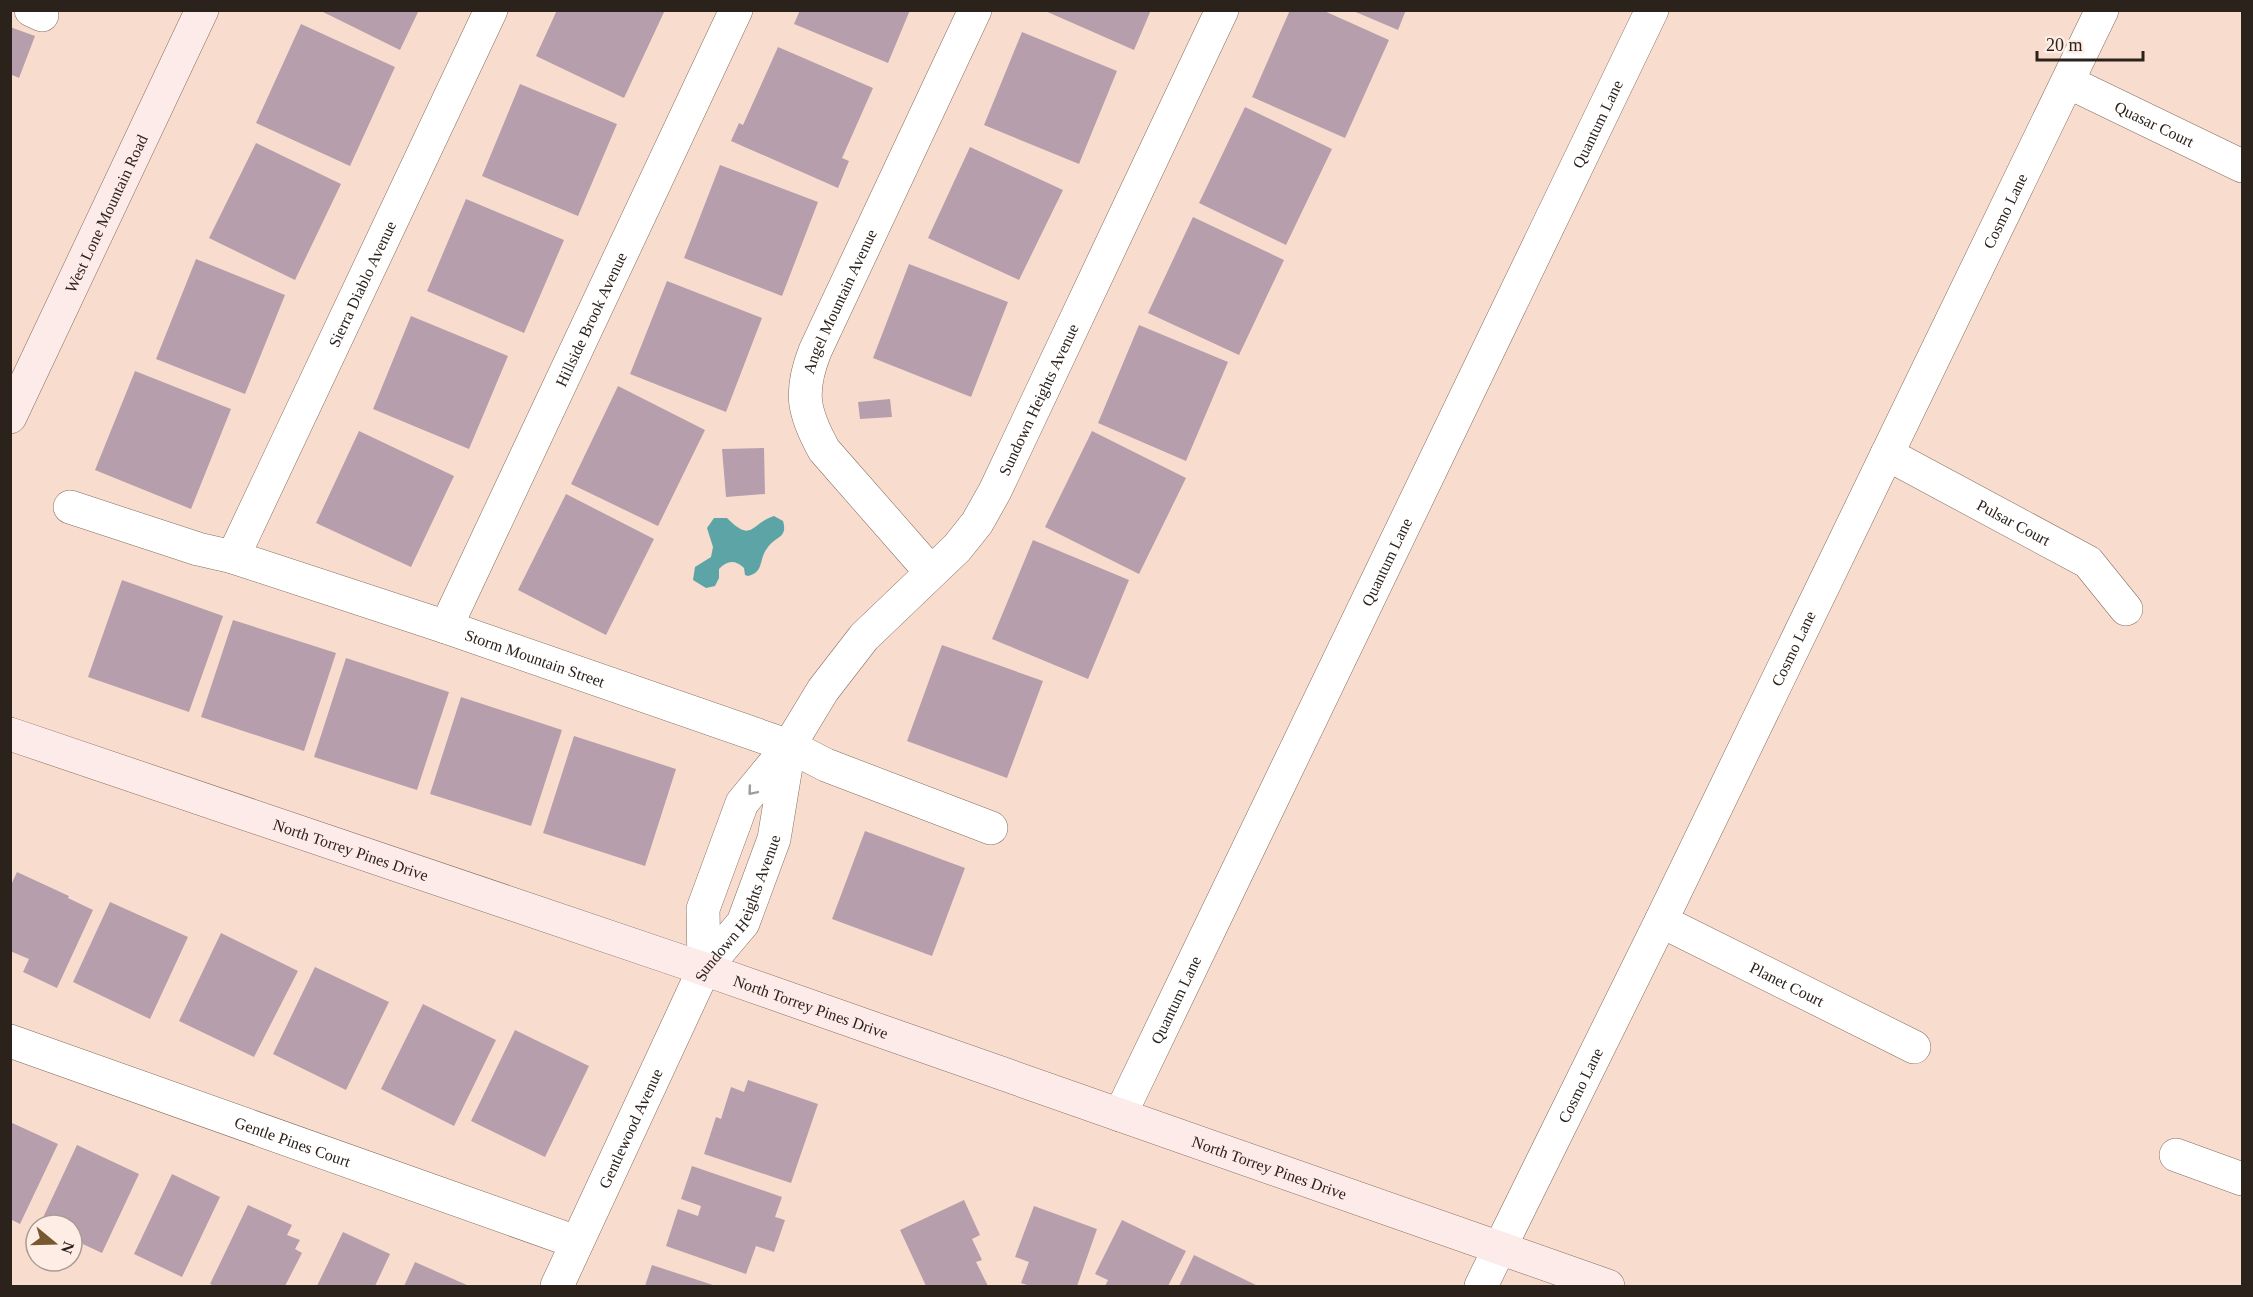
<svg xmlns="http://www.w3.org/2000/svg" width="2253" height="1297" viewBox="0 0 2253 1297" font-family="Georgia,serif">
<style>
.water{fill:#5ca4a6}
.building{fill:#b79ead}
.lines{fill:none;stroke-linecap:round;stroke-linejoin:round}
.street-casing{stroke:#846d5f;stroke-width:34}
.secondary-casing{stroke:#846d5f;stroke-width:34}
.street{stroke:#fff;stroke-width:33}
.secondary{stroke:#fdebea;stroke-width:33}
.oneway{stroke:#a09c99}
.labels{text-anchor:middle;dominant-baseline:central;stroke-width:6;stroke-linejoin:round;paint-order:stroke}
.street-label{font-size:16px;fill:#2c221c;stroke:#fdede4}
</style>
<rect width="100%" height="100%" fill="#f8ddce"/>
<path class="water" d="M774 516 783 521C788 538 776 536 768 547 758 559 765 572 748 576L745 575 744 568C735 560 728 560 719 569V578L715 586 706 588 693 580 695 567 711 557 713 547 707 528 714 518H727C753 544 751 523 774 516Z"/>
<path class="building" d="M319 10H419L400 50Z
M557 10H665L624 98 536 56Z
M800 10H910L888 63 794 24Z
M1043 10H1151L1134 50Z
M1290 10H1322L1389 40 1345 138 1252 97Z
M1351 10H1406L1398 30Z
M301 24 395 67 350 166 256 123Z
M10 27 35 36 19 78 10 74Z
M1022 32 1117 71 1079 164 984 125Z
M778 47 873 88 842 158 849 161 838 188 731 141 739 123 743 125Z
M520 84 617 124 578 216 482 176Z
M1245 107 1332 149 1286 245 1199 203Z
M256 143 341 184 295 280 209 238Z
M970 147 1063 190 1019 280 928 238Z
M720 165 818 202 782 296 684 258Z
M466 199 564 240 524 333 427 291Z
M1193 217 1284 260 1239 355 1148 313Z
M196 259 285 295 245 394 156 359Z
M909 264 1008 302 971 397 873 358Z
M667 281 762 318 726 412 630 374Z
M411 316 508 356 469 449 373 409Z
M1139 325 1228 362 1186 461 1098 423Z
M135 371 231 409 191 509 95 470Z
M618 386 705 430 658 526 571 484Z
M890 399 892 417 860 419 858 402Z
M359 431 454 476 411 567 316 523Z
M1092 431 1186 478 1139 574 1045 527Z
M764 448 765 494 726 497 722 449Z
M566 494 654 539 606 635 518 590Z
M1033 540 1129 580 1088 679 992 639Z
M122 580 223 616 189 712 88 677Z
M233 620 336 653 304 751 201 717Z
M942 645 1043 681 1007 778 907 741Z
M346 658 449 692 417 790 314 757Z
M461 697 562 730 531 826 430 794Z
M574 736 676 769 645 866 543 833Z
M865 831 965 868 932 956 832 919Z
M17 872 69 896 68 898 93 910 57 988 23 972 29 959 10 951V887Z
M110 902 188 937 150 1019 73 982Z
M221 933 298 971 254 1057 179 1021Z
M315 967 389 1002 346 1090 273 1054Z
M423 1004 496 1040 454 1126 381 1089Z
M515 1030 589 1066 545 1157 471 1121Z
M748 1080 818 1104 791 1183 704 1154 716 1117 721 1119 731 1087 744 1092Z
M10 1122 58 1144 20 1224 10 1219Z
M77 1145 139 1174 102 1253 72 1239V1225L40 1224Z
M692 1166 782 1197 775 1217 785 1220 774 1252 756 1246 746 1274 666 1246 678 1209 698 1216 701 1206 681 1199Z
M172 1174 220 1197 182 1277 134 1254Z
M964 1200 980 1235 972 1239 982 1260 976 1262 988 1286H926L900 1230Z
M248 1205 292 1225 287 1235 300 1240 295 1249 302 1253 285 1286H215L210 1284Z
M1034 1206 1097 1229 1077 1286H1030L1021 1283 1029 1262 1015 1257Z
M1122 1220 1186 1251 1168 1286H1105L1108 1280 1095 1274Z
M343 1232 390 1254 375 1286H317Z
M1194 1255 1258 1286H1179Z
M415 1262 469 1286H404Z
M652 1265 716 1286H645Z"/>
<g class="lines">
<defs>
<g id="street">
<path d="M31 10 42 15"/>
<path id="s1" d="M2068 82 2242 166"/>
<path id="s2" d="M1887 454 2088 562 2126 609"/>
<path id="s3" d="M70 507 198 549 233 557 446 627 789 746 826 765 991 828"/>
<path id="s4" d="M233 557 491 10"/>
<path id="s5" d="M930 571 824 450C803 412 799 392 815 351L975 10"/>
<path id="s6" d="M446 627 736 10"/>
<path id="s7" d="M1661 921 1914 1047"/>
<path id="s8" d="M704 969 703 909 742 803 789 746 823 690 864 637 957 548 977 523 995 491 1222 10"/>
<path id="s9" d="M10 1041 576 1242"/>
<path id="s10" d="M1120 1115 1652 10"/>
<path d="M2176 1155 2242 1179"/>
<path id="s11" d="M557 1286 704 969 743 923 774 839 789 748"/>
<path id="s12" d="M1481 1286 1661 921 2102 10"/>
</g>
<g id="secondary">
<path id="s13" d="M10 417 202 10"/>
<path id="s14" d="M10 734 704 969 1608 1286"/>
</g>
</defs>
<use href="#street" class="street-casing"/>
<use href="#secondary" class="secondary-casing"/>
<use href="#street" class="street"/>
<use href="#secondary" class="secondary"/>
</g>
<defs><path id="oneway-chevron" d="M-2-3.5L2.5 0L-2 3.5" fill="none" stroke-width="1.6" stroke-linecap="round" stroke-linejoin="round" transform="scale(1.5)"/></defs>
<use class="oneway" href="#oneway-chevron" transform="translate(752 791) rotate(130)"/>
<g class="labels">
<g class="street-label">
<text stroke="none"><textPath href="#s1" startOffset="96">Quasar Court</textPath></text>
<text stroke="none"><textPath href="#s10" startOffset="1100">Quantum Lane</textPath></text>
<text stroke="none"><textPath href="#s12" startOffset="1196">Cosmo Lane</textPath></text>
<text stroke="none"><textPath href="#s13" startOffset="225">West Lone Mountain Road</textPath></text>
<text stroke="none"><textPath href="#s4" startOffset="302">Sierra Diablo Avenue</textPath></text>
<text stroke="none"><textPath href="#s5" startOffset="320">Angel Mountain Avenue</textPath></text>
<text stroke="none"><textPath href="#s6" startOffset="340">Hillside Brook Avenue</textPath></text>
<text stroke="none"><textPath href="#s8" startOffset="678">Sundown Heights Avenue</textPath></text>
<text stroke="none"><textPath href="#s2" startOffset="144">Pulsar Court</textPath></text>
<text stroke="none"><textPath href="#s10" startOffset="614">Quantum Lane</textPath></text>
<text stroke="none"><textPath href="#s12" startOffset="710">Cosmo Lane</textPath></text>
<text stroke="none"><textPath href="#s3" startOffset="489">Storm Mountain Street</textPath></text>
<text stroke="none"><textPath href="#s14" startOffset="360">North Torrey Pines Drive</textPath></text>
<text stroke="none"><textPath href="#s11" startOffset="420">Sundown Heights Avenue</textPath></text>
<text stroke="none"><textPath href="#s7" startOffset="141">Planet Court</textPath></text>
<text stroke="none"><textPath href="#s10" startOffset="128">Quantum Lane</textPath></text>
<text stroke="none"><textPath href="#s14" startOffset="846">North Torrey Pines Drive</textPath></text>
<text stroke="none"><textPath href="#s12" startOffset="224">Cosmo Lane</textPath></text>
<text stroke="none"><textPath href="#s11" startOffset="174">Gentlewood Avenue</textPath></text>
<text stroke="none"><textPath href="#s9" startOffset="300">Gentle Pines Court</textPath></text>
<text stroke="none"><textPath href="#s14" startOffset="1332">North Torrey Pines Drive</textPath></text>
</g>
</g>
<rect width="2253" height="1297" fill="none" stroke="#2c221c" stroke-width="24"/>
<g transform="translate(54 1243) rotate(109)"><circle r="28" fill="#fdede4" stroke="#a99c94" stroke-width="1.5"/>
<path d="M0-4.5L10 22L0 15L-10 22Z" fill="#78582e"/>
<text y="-9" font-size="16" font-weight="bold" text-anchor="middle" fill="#2c221c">N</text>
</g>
<path d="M2037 51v9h106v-9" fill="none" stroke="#2c221c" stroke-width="3"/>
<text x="2046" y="51" font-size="18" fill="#2c221c" stroke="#fdede4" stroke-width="4.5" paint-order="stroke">20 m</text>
</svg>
